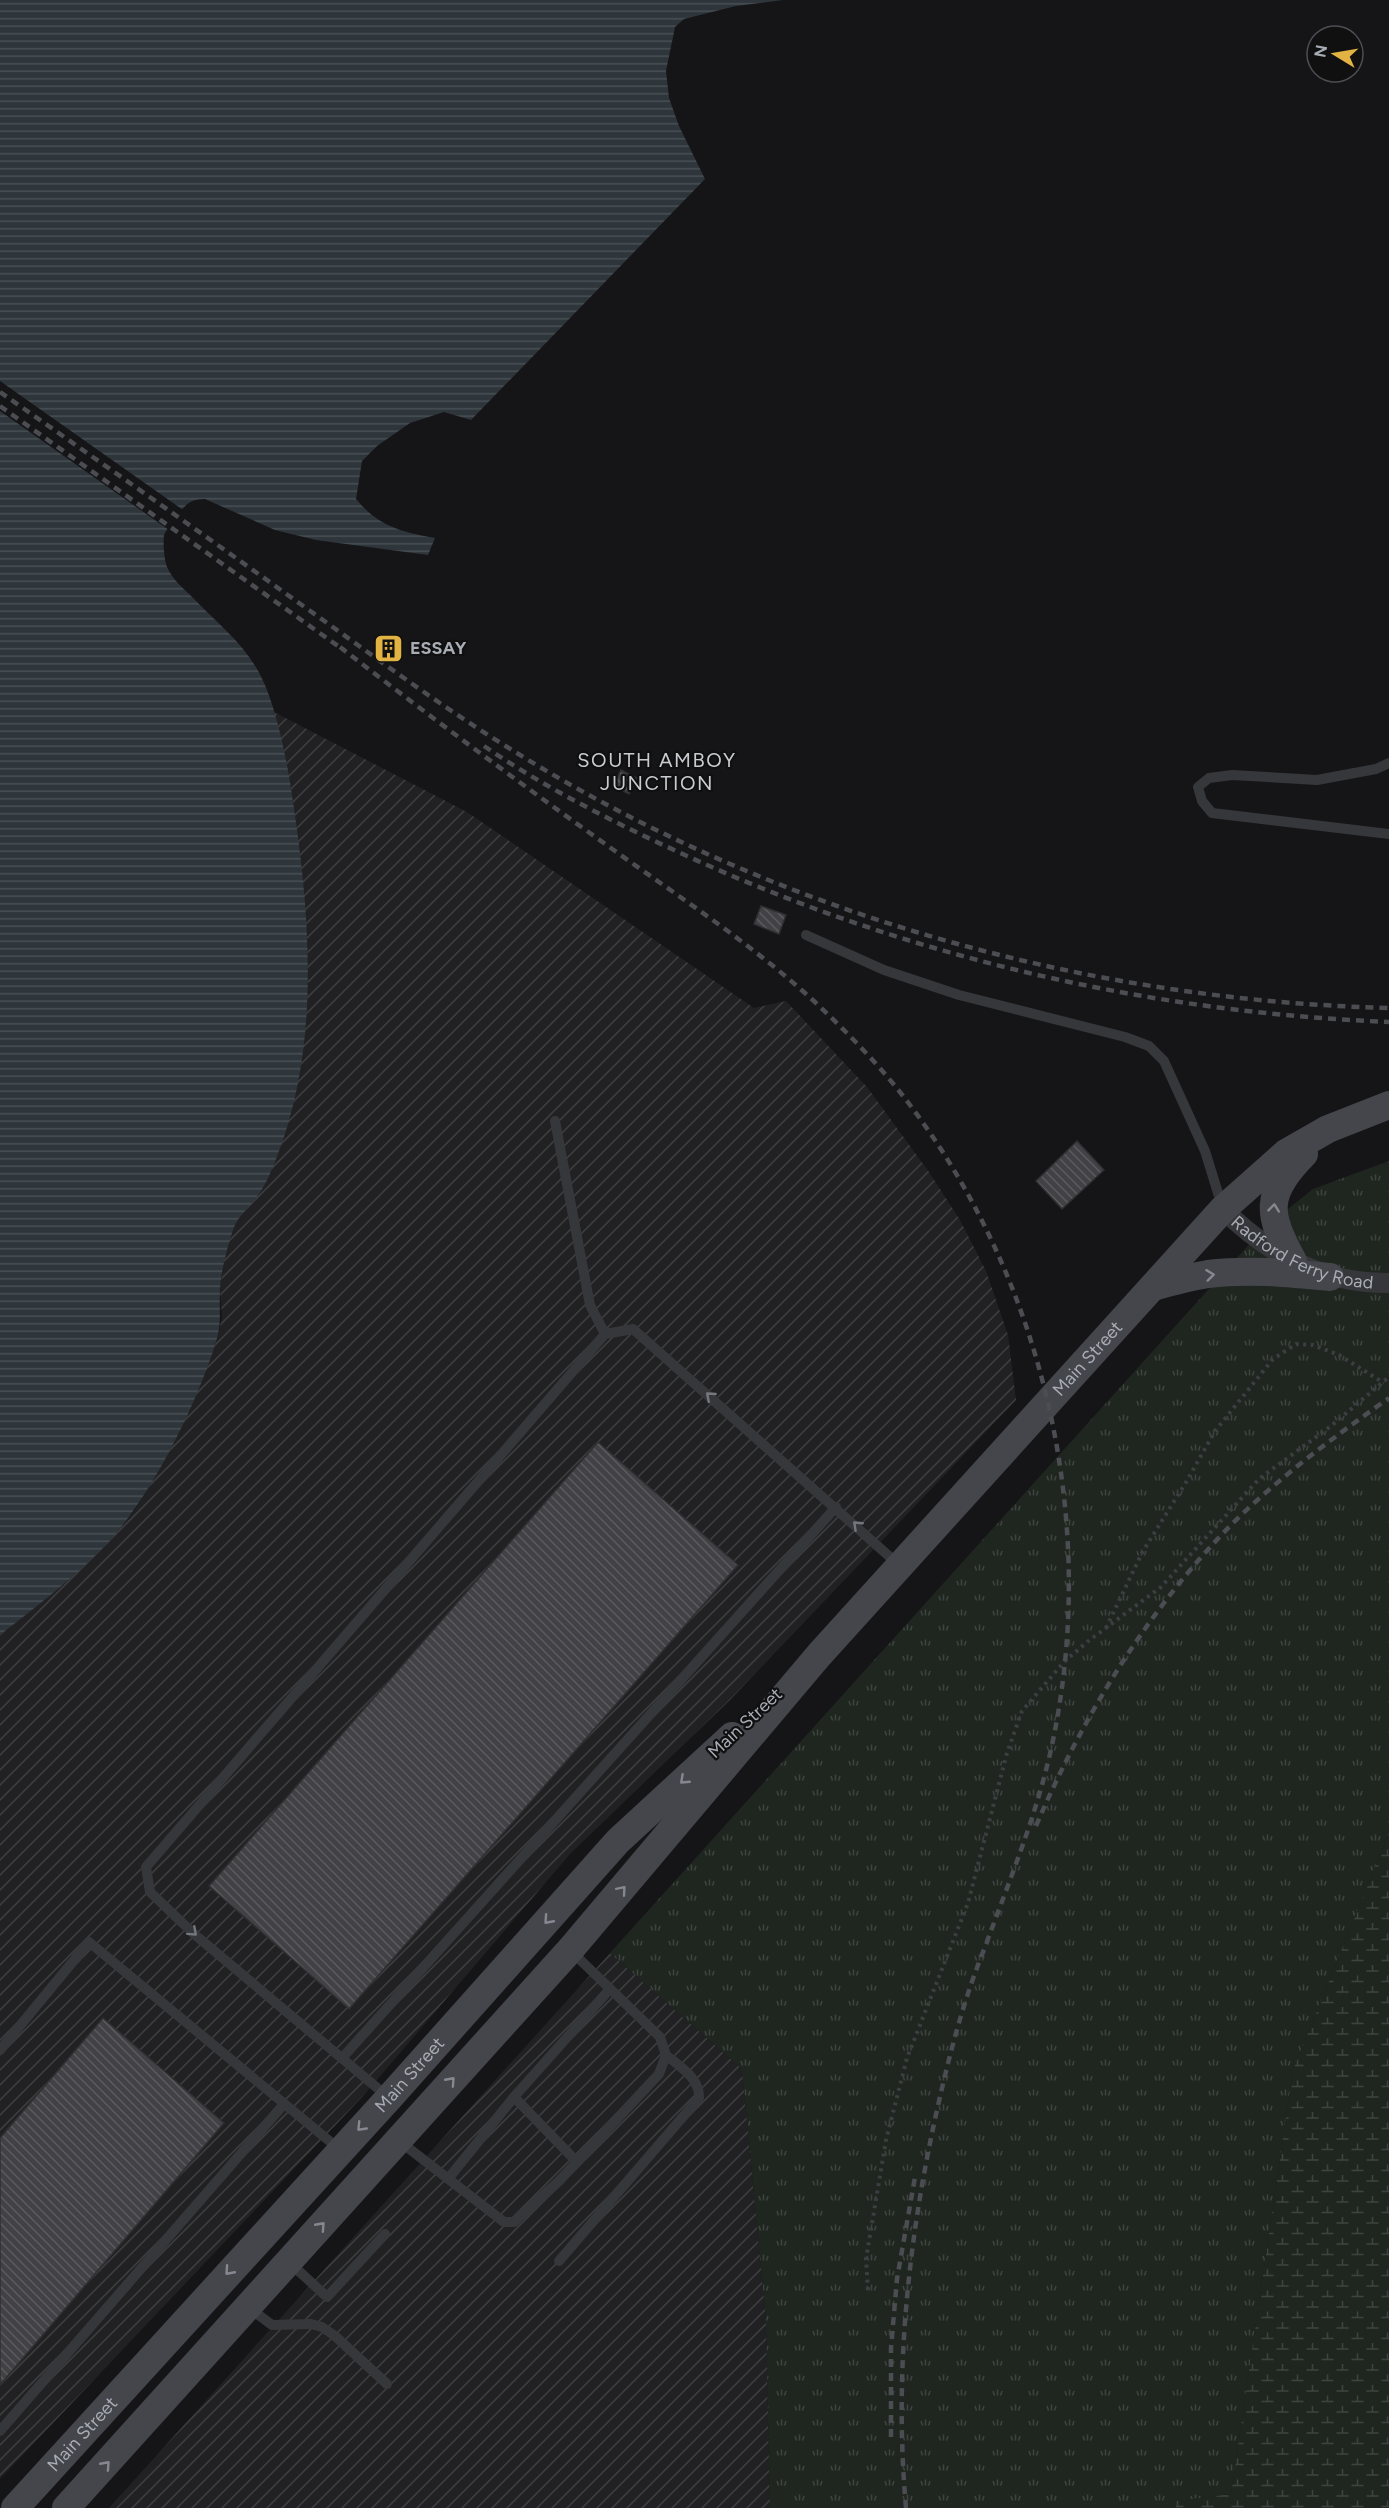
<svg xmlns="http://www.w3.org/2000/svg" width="1389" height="2508" viewBox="0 0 1389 2508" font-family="Figtree,sans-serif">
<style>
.industrial{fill:url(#industrial-furrows)}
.grass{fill:url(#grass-tufts)}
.wetland{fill:url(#wetland-marsh)}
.water{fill:url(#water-rules)}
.pier{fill:#151517}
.building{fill:url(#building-back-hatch);stroke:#2f2f32;stroke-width:1.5}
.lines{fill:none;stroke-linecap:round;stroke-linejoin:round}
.path{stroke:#3c3e42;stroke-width:4;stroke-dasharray:3 4.5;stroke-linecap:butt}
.lane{stroke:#36373b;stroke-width:10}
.street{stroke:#36373b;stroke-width:20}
.secondary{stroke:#44464b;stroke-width:28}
.rail{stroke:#4b4d52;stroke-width:4.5;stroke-dasharray:8 6;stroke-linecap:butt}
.oneway{stroke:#858890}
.oneway2{stroke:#75777e}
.labels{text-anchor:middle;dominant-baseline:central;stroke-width:4.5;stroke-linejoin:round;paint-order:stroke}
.poi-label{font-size:18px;font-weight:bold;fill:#a8acb5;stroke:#101011;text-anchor:start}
.street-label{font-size:18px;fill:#a8acb5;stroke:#101011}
.neighbourhood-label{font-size:20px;letter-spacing:1.5px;fill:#c9cbd2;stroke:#101011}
</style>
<defs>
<pattern id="industrial-furrows" width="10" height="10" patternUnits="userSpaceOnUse" patternTransform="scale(1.5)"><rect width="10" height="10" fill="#212123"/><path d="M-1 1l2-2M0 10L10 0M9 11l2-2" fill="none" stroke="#3e3f41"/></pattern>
<pattern id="grass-tufts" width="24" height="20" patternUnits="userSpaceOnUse" patternTransform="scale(1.5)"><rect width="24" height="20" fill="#1f2620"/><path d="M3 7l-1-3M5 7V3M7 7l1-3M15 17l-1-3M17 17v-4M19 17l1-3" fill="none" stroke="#3d433e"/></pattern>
<pattern id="wetland-marsh" width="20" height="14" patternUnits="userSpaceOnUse" patternTransform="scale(1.5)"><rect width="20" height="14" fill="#1f2620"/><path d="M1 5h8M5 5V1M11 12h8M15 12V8" fill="none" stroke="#3d433e"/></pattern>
<pattern id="water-rules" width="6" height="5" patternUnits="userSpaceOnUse" patternTransform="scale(1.5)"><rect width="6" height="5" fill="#2e353b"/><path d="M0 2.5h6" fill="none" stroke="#495055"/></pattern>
<pattern id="building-back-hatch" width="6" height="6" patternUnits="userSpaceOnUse" patternTransform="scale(1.5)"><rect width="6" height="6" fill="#424246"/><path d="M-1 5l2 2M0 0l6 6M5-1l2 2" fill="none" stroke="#5a5b5e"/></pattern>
</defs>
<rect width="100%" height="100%" fill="#151517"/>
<path class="industrial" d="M274 712 467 812 754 1008 786 1001 867 1087 929 1172 960 1220 986 1271 1008 1335 1016 1400 730 1700 570 1854 364 2095 0 2479V1635L44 1600 110 1540 134 1511 155 1477 185 1418 217 1340 222 1317 220 1292 223 1262 233 1228 241 1212 260 1191 268 1176 308 986 307 933 300 857 291 790Z
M610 1953 742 2069 766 2320 770 2508H109Z"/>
<path class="grass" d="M1389 1161V1833L1293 2070 1231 2494 1177 2501 1176 2508H770L766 2320 742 2069 610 1953 1263 1229 1313 1189Z"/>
<path class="wetland" d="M1389 1833V2508H1176V2501L1231 2494 1293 2070Z"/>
<path class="water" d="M0 0H783L736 6 684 19 675 27 666 71 669 98 679 126 705 179 471 420 444 412 410 423 377 446 362 461 356 499C378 526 401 532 435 538L428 555 316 540 275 530 205 499C189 499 184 506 175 519 172 523 166 530 164 535 163 543 164 559 167 567 172 579 183 588 192 597 214 620 241 641 257 669 275 699 287 760 292 795 309 907 320 1027 284 1137 278 1154 271 1175 261 1191 251 1206 237 1215 232 1233 226 1252 221 1271 220 1290 219 1310 222 1322 216 1342 196 1405 156 1487 113 1537 82 1572 37 1606 0 1635Z"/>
<path class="pier" d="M0 381 183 510 169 530 0 411Z"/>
<path class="building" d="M621 770 637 778 629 794 613 786Z
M761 906 786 915 779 934 754 924Z
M1077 1141 1104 1170 1062 1209 1036 1181Z
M598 1442 738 1565 349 2009 209 1886Z
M103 2018 224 2123 0 2385V2138Z"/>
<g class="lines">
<path class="path" d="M1106 1628 1143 1551 1185 1484 1215 1431 1273 1359 1296 1344 1313 1345 1339 1355 1384 1383
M868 2290 866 2259 886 2140 907 2058 968 1903 1007 1753 1022 1711 1064 1662 1087 1642 1161 1587 1259 1479 1331 1426 1389 1377"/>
<path class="lane" d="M1389 763 1376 769 1317 780 1232 775 1209 778 1198 787 1202 801 1212 813 1389 834
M806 935 884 970 959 995 1125 1037 1149 1046 1164 1061 1205 1151 1222 1206
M555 1121 590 1305 605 1334
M0 2050 89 1942 339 2149
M343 2057 836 1507
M388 2097 194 1934 150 1892 146 1867 605 1334 633 1329 899 1565
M514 2097 577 2162
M398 2140 504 2222H514L559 2181 659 2074 666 2055 660 2037 570 1950
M448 2179 514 2097 610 1989
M559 2261 699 2098C700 2078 680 2067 666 2055
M289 2262 327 2297 385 2234
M248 2307 272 2325 311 2324 322 2327 335 2336 387 2384
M0 2431 284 2104"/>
<path class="street" id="s1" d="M1223 1209C1268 1254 1324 1284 1389 1283"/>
<g class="secondary">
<path d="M1293 1261C1268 1215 1263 1195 1304 1154"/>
<path d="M1153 1287C1171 1282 1190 1277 1208 1274 1249 1269 1289 1273 1330 1277"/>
<path id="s2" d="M15 2508 389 2098 618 1841 732 1736"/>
<path id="s3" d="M66 2508 570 1950 819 1655 1223 1209 1286 1153 1328 1129 1389 1105"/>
</g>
<path class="rail" d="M0 392C100 462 200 532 299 603 367 651 433 701 504 745 767 911 1079 1000 1389 1008
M0 406 345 651
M340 647C428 715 518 782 608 846 679 897 752 944 816 1003 849 1034 883 1069 910 1105 1042 1280 1097 1514 1055 1730 1041 1805 1011 1876 985 1947
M484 746C547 789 617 824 687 856 908 957 1146 1012 1389 1022
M1036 1826C1082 1718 1147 1611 1230 1526 1278 1478 1334 1437 1389 1398
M891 2437V2348L897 2279 915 2177
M906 2508C894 2374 908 2240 937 2110 950 2052 965 1994 988 1940"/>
</g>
<defs><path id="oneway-chevron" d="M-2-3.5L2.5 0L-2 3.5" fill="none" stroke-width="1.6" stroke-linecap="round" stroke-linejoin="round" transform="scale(1.5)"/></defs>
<g class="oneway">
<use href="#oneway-chevron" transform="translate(1274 1208) rotate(-84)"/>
<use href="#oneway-chevron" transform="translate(1210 1275) rotate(-7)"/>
<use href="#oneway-chevron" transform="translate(684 1780) rotate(137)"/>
<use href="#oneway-chevron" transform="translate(622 1890) rotate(-49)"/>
<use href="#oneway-chevron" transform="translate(548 1920) rotate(132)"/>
<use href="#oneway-chevron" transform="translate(451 2081) rotate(-48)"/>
<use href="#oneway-chevron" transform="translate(361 2127) rotate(134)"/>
<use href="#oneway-chevron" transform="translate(321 2226) rotate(-48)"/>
<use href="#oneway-chevron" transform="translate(229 2271) rotate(132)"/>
<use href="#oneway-chevron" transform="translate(106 2465) rotate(-48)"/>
</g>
<g class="oneway2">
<use href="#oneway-chevron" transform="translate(710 1396) rotate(-139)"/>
<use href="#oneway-chevron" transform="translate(857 1525) rotate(-137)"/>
<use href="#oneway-chevron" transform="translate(193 1932) rotate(42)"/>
</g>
<defs>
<symbol id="building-square" viewBox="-11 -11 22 22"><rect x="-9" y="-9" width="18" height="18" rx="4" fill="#e2b242" stroke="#101011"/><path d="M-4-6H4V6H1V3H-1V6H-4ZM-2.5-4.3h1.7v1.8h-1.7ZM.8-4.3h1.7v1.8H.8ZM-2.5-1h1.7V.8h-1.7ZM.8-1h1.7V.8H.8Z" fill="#111"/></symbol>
</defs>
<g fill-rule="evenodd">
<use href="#building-square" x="372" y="632" width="33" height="33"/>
</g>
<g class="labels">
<g class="poi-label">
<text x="410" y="648">ESSAY</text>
</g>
<g class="street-label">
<text stroke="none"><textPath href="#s1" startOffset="93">Radford Ferry Road</textPath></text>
<text stroke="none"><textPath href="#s3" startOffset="1538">Main Street</textPath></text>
<text transform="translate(745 1723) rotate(-43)">Main Street</text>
<text stroke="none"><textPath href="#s2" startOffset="586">Main Street</textPath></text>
<text stroke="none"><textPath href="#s2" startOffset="100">Main Street</textPath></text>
</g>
<g class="neighbourhood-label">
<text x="657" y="760">SOUTH AMBOY<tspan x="657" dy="23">JUNCTION</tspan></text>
</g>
</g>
<g transform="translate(1335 54) rotate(281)"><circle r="28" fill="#101011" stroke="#4d4e53" stroke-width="1.5"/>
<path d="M0-4.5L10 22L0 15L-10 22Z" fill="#e2b242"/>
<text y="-9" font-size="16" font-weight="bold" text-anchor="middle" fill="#a8acb5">N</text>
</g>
</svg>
